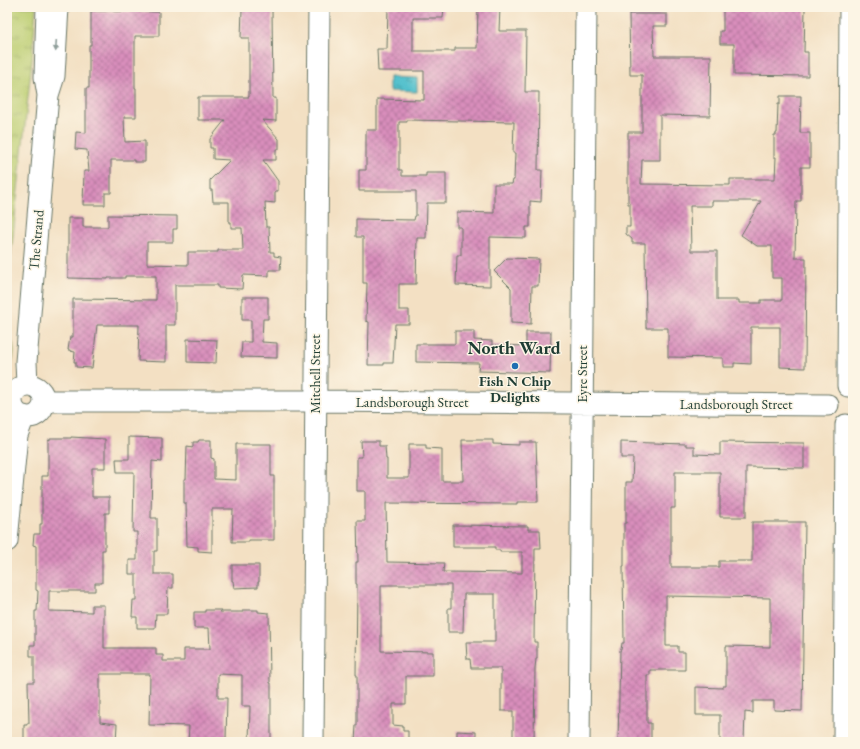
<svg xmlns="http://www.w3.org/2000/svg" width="860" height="749" viewBox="0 0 860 749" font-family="'EB Garamond',serif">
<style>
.grass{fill:url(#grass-tufts);stroke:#6e8652}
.water{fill:url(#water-ripples);stroke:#3a7f80}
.building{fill:url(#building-cross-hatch);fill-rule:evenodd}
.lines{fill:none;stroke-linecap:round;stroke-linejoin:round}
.minor-casing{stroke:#697666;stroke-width:23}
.minor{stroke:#fff;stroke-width:21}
.oneway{fill:#8f9e9a}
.poi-dot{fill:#1f6fb2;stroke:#fcf5e5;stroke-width:1.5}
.labels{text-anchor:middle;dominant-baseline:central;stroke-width:3;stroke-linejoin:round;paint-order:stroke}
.street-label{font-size:14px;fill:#1f3d34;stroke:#fcf5e5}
.poi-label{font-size:14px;font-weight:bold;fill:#1f3d34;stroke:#fcf5e5}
.district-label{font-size:18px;font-weight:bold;fill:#1f3d34;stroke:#fcf5e5}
</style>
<defs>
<pattern id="grass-tufts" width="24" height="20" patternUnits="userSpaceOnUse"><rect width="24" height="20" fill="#bcce71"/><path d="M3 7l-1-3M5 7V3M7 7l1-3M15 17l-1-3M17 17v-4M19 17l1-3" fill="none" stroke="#98a85e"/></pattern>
<pattern id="water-ripples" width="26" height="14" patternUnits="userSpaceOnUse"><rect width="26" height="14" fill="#54c1cd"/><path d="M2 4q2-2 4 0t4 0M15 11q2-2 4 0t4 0" fill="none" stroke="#459ea7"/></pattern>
<pattern id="building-cross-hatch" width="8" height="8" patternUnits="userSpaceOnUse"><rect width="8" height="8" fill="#d98ebc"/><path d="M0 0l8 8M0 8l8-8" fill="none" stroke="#af759a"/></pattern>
</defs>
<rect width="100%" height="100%" fill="#fcf5e5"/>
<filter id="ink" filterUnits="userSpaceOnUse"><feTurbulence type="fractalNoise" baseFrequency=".025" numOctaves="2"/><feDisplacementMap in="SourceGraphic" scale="8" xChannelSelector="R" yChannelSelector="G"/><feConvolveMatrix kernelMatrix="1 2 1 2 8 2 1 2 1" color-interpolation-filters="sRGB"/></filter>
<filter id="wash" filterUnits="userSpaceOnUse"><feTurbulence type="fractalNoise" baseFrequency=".012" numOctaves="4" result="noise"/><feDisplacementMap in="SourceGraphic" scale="16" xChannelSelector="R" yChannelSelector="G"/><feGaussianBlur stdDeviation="0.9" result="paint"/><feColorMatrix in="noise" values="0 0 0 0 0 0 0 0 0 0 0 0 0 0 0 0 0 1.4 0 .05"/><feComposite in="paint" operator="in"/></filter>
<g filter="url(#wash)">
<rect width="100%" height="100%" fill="#f3e0c3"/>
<path class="grass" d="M7 7H36L32 60 7 291Z
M7 332C18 347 14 358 7 374Z"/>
<path class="water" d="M389 77 417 78V92L389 91Z"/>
<g id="blocks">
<path class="building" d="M388 7H444L443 18H413V51H455V48H477L478 7H500L499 31H526L525 92H539L538 170H542L541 202 530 201V227H526V238L490 237V286L456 285 457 255H461V227H457V212L494 213V184H512L513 180H514L515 153H513L514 122 407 120V122H399V170H402V176H426V173H446V203H427L426 238H417L416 284H399V310H409V324H395L393 363H384V365H368L369 322 366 321 367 283H363V237H356V219L414 220 415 216H416V191H359V170H366V130H377V99L424 100V71H378L377 49H387Z
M242 9H272L273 98H276V121L262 120 279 139V149H276V160H263L278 181V191H275V203L265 202 266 227H269L270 252H274V256L281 257 280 270H269V276L243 275 242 289 218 288V285H175V325H166V362L138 361 139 325H97L92 368 76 367V362H74L75 352 70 351V350H68L70 337H73V299L156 300V276H125V278H108V279L69 278 68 277V218H83V227H108V215L177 216V229H173V242H147V264L188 265V252H218V250H243L242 228H231V222H229V202H213L212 190H210V180L230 160 213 159V148H210V139L225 120H198V97H249V38H241Z
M723 9H805L804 52H808V76L734 75V44H720V31H723Z
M91 11 159 12V36H135V88H136V117H124L125 142 145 141V162H134V160H111V193H105V205H83L84 171H89L87 150 75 149 76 132 86 133V88H89V45H91Z
M629 14H667V26H653L654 56H711L710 116 660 115V160H642L641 184 730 185V179H775L776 157H774V135H776V133H777L778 104H780V96H801L800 133H810V167H801V201H796L795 258H806L805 368 780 367V327H751V364L734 363V367H723V358L668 357V328H646L645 243H632V239L626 234V227H630V204H628V132H642V75H630ZM712 201H761L741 235 757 246H772V278H782V300H761V303H739V300H717V251H691L690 206H712Z
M507 258 539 259 538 286H532L531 324 511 323V288L494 271Z
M242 297H268V319H263L262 342 277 343V358L241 357 242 342H251V320H242Z
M455 331H474V340L492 341V345L526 346V332H551L550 373 478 371 479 363 416 362V344H455Z
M187 339 217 340 216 363 187 362Z
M71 437 105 439V468H92V497H109V513H105V550H102V583H95V591H49V611L92 612V605H104V648H156V655H163V661H184V649H210L209 628H194V612H205V610H221L220 612H243V610H258V612L269 613 270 683H271V742H249L250 706H242V675L218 674V698H227L226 740H218V742H188L189 726 149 725 150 674H100V722L117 724 116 742H26V739H24V725H27V723H29L28 682H34V656H30V645H35V611H37L38 591 36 590V546L33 545 34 534H40V524H42V476H48V439L50 440V438H71Z
M129 437 162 438V462L152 461 151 518H157V551H154V574H173V588H168L167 614H156L155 628H137V617H132L133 600H136V574H129V560H137V532H133L134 472H117L116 459H129Z
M199 440H211V458L214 459V479L236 480V444H271V476H274V540H249V542H232L233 509H212V552L198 551V547L187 546 186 503H184V479H186L187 446 193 447V442H198Z
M462 440H493V444L519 445V442H536L538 502H517V504L386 503 387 562 444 563 443 572 522 573V552H500V550H495V547H453V525L528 526V530H540L541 548H535L534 642H537V659H536L535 668 534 742H513V711H501V668H471L470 659H467L466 642H495V594H464L463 632H448V608H451V585H381V651L433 652V676H406V704H393V725L403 726V731H408V742H355L356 725H357V675H356L357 584H356V562H358L357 521H365V491H357V457H362L361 441H379V446H385L386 459H387V478H409V444H426V448L442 449V481H463Z
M621 442 686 444V446H694V454L720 455V442L804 443V468L746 467V517H720V472H675V508H671V567H719V561H752V522H805L802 711 774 710V701H753V713L745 712 744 742H720V715H696V687L723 688V686H726V646L770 647V598L666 596V646H678V652H685V670H650V675H647V723H651V742H618L620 650H621L622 643H624L623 566H624V523H626V482H632L633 458H621Z
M232 565H259V582H258V587L234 588 233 581H232Z
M457 731 476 732V742H457Z"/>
</g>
</g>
<g filter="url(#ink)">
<use href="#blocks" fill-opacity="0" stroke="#697666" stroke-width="1"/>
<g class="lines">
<defs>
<path id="minor" d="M47 7 45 77 48 95 54 76 58 7
M27 384 26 362 48 95
M12 401a16 16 0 1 1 32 0a16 16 0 1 1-32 0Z
M848 386 850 7
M44 401H315L828 405
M7 541 17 435 24 416
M313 742 319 7
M579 742 586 7
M844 742 846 425"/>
</defs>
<use href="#minor" class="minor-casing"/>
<use href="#minor" class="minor"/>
</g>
<defs><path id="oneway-solid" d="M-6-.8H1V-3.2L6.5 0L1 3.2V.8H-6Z"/></defs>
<use class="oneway" href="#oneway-solid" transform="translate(56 46) rotate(93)"/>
</g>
<circle class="poi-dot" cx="515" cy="366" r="4"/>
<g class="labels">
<g class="street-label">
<text transform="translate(36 240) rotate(-85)">The Strand</text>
<text transform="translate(315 374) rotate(-90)">Mitchell Street</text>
<text transform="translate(582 374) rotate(-90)">Eyre Street</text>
<text x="412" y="402">Landsborough Street</text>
<text x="736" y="404">Landsborough Street</text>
</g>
<g class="poi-label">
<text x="515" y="381">Fish N Chip<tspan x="515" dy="16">Delights</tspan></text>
</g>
<g class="district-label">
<text x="514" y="347">North Ward</text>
</g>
</g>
<rect width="860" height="749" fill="none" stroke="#fcf5e5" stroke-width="24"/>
</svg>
